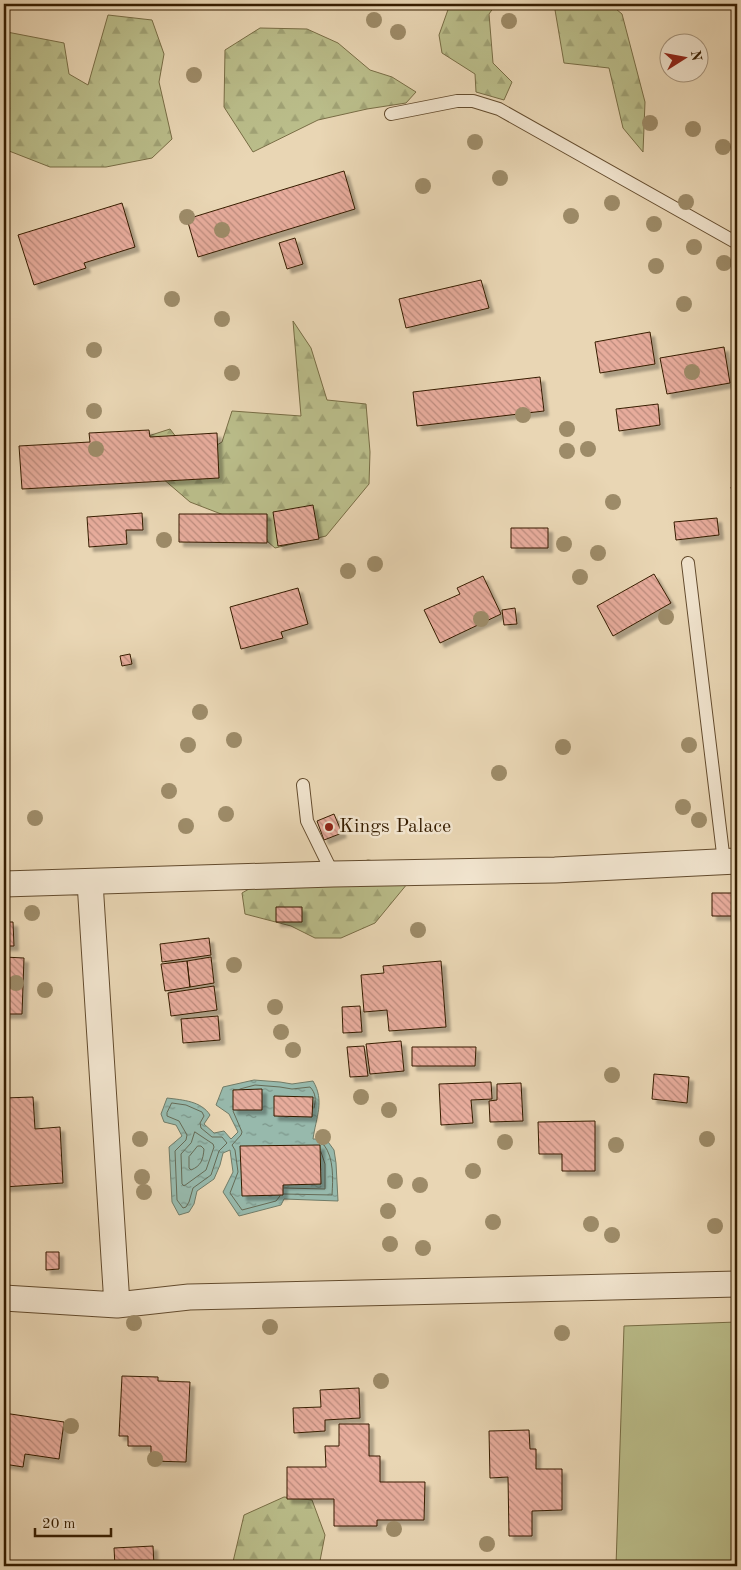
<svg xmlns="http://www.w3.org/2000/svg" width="741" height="1570" viewBox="0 0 741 1570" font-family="'Old Standard TT',serif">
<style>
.grass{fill:#babd8a;stroke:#786d45}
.forest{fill:url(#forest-firs);stroke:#786d45}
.water{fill:url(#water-ripples);stroke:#707b67}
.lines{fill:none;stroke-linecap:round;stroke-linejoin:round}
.shore{stroke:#666b56;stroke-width:1}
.building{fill:url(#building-back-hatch);stroke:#361d00;filter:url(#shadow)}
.service-casing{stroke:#634b2d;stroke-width:14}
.minor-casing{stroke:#634b2d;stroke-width:27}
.service{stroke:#f1e4ce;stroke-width:12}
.minor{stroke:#f1e4ce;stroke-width:25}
.tree{fill:#9d8b68}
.poi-dot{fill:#8f2418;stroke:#f1e4ce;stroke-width:2}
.labels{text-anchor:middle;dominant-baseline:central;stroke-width:5;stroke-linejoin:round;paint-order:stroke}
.poi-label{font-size:20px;fill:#361d00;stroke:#f1e4ce;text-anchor:start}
</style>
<defs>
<pattern id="forest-firs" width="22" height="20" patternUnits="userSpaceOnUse" patternTransform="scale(1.25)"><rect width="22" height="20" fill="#babd8a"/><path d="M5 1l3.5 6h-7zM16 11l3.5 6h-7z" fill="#a0a275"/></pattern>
<pattern id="water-ripples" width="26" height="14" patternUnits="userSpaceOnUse" patternTransform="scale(1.25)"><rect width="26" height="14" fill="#97b9ac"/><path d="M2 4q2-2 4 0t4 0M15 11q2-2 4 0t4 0" fill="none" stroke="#7c968a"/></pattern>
<pattern id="building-back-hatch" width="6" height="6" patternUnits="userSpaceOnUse" patternTransform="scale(1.25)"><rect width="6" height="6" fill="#e7ac9c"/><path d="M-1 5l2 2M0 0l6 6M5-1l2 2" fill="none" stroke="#bc8b7d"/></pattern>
<filter id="shadow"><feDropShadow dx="4.5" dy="4.5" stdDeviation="1" flood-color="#0004"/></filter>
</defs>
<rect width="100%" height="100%" fill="#e9d6b4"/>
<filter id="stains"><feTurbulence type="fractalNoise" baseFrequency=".004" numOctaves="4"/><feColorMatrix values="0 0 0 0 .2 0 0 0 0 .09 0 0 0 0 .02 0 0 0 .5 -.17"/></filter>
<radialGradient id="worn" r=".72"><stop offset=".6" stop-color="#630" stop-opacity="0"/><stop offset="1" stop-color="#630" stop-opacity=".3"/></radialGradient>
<path class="grass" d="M737 1322V1566H616L624 1326Z"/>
<path class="forest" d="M450 4H496L489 14 493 63 512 82 504 100 476 92 475 74 442 53 439 35Z
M554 4H610L622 14 645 102 643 152 623 128 609 68 564 63Z
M108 15 152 20 164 54 159 82 172 139 152 158 106 167H50L4 149V49L7 32 64 43 69 74 88 85Z
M260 28 307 29 338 43 370 70 392 77 416 92 406 103 367 109 318 120 253 152 224 107 225 50Z
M293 321 311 348 327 400 366 404 370 452 369 484 326 536 275 548 247 524 190 502 141 460 142 438 170 429 193 459 222 442 232 411 301 416Z
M368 860 401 865 412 878 375 923 341 938H315L291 926 245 914 242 893 275 874 340 867Z
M284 1497 312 1500 325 1535 319 1566H232L244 1515Z"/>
<path class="water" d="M254 1080 280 1082 292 1084 313 1081C325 1101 316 1117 313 1139H326L334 1150 336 1163 338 1201 284 1199 281 1205 239 1216 223 1192 233 1172 230 1150 223 1153 220 1165 214 1179 197 1191 194 1204 189 1212 179 1215 172 1202 169 1147 182 1136 176 1125 164 1122 161 1114 167 1098C183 1100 201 1101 210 1115L204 1124 214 1133 224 1131 231 1139 238 1132 229 1114 216 1105 223 1087Z"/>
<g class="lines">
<path class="shore" d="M240 1089 255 1085 280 1087 292 1089 310 1087C316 1093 316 1100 314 1108
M172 1103 186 1105 202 1112 204 1116 200 1123 201 1128 212 1137H222L227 1143 219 1151 211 1175 193 1188 189 1202 186 1207 183 1208 177 1200 175 1151 186 1140 187 1135 179 1121 167 1116V1113Z
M233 1111 242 1132 241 1135 232 1145 235 1150 238 1172 230 1193 242 1210 276 1201 280 1196
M195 1132 213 1144 214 1147 206 1170 184 1186 182 1184 181 1154 191 1143Z
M198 1146H201L204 1149C203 1160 201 1166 191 1170L189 1168V1157Z
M284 1188 325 1189V1164L321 1152
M284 1194 332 1195C333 1179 334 1158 324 1145L321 1144"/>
</g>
<path class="building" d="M344 171 355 209 198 257 187 219Z
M122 203 135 247 84 263 86 268 34 285 18 235Z
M295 238 303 264 287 269 279 243Z
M481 280 489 308 406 328 399 299Z
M650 332 655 364 600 373 595 342Z
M724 347 730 383 667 394 660 358Z
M540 377 544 411 417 426 413 392Z
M658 404 660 425 619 431 616 409Z
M149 430 150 437 217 433 219 478 22 489 19 446 90 442 89 433Z
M736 486 737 499 734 500 731 487Z
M313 505 319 539 278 546 273 512Z
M142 513 143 530H126L127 544 89 547 87 517Z
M179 514H267V543L179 542Z
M717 518 719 535 676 540 674 522Z
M511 528H548V548H511Z
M654 574 671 603 613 636 597 606Z
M483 576 501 614 440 643 424 610 460 594 457 588Z
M298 588 308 624 281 632 283 638 241 649 230 607Z
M515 608 517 624 504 625 502 610Z
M130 654 132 664 122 666 120 656Z
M334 814 342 833 324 840 317 821Z
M712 893H737V916H712Z
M276 907H302V922H276Z
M4 922H13L14 946H4Z
M209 938 211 955 162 962 160 944Z
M4 957 24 958 22 1014H4Z
M211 957 214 983 190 987 187 961Z
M187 961 190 987 165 991 161 964Z
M441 961 446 1027 389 1031 387 1010 364 1012 361 975 384 973 383 966Z
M214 986 217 1010 171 1016 168 993Z
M360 1006 362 1032 343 1033 342 1007Z
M218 1016 220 1040 183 1043 181 1019Z
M401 1041 404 1071 370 1074 366 1044Z
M364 1046 368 1076 350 1077 347 1047Z
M412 1047H476L475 1066H412Z
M654 1074 689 1077 687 1103 652 1099Z
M491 1082 492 1099 471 1100 473 1123 441 1125 439 1084Z
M521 1083 523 1121 490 1122 489 1101 497 1100V1084Z
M262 1089V1110H233V1090Z
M274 1096 313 1097 312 1117 274 1116Z
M33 1097 35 1129 60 1127 63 1183 4 1187V1121L6 1120 4 1098Z
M595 1121V1171H562V1154H539L538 1122Z
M320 1145 321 1184 283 1185V1195L242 1196 240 1146Z
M46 1252H59V1269L46 1270Z
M122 1376 158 1377V1381L190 1382 186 1462 151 1461V1446H128V1436H119Z
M359 1388 360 1418 325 1420V1431L294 1433 293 1408 321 1407 320 1390Z
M4 1413 64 1422 59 1459 25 1454 23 1467 4 1464Z
M339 1424H369V1456H380V1482H425L424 1520H377V1526H334V1499H287V1467H326L325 1446H339Z
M529 1430 530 1449H536V1469H562V1510L532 1511V1536H509L508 1477 490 1478 489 1431Z
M153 1546 154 1566H115L114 1548Z"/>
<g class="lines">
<defs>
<path id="service" d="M391 114 457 101H473L499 109 737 243
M688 563 724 862
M303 785 307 821 333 874"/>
<path id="minor" d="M90 882 117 1305
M4 884 333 874 555 870 737 861
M4 1298 117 1305 189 1297 737 1284"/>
</defs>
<use href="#service" class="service-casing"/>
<use href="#minor" class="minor-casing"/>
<use href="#service" class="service"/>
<use href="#minor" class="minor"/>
</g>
<g class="tree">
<circle cx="374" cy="20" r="8"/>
<circle cx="509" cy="21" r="8"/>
<circle cx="398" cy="32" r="8"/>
<circle cx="194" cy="75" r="8"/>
<circle cx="650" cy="123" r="8"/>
<circle cx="693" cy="129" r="8"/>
<circle cx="475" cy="142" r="8"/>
<circle cx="723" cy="147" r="8"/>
<circle cx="500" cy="178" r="8"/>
<circle cx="423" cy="186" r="8"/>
<circle cx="686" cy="202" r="8"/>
<circle cx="612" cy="203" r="8"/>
<circle cx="571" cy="216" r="8"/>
<circle cx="187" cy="217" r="8"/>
<circle cx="654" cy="224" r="8"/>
<circle cx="222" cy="230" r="8"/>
<circle cx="694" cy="247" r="8"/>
<circle cx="724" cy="263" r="8"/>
<circle cx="656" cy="266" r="8"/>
<circle cx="172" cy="299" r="8"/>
<circle cx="684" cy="304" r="8"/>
<circle cx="222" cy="319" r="8"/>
<circle cx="94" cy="350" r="8"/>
<circle cx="692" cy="372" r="8"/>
<circle cx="232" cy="373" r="8"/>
<circle cx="94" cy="411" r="8"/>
<circle cx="523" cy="415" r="8"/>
<circle cx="567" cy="429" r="8"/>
<circle cx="96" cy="449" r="8"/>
<circle cx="588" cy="449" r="8"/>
<circle cx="567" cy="451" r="8"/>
<circle cx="613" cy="502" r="8"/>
<circle cx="164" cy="540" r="8"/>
<circle cx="564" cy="544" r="8"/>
<circle cx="598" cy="553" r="8"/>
<circle cx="375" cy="564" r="8"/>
<circle cx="348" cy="571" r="8"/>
<circle cx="580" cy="577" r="8"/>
<circle cx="666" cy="617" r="8"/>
<circle cx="481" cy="619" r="8"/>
<circle cx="200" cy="712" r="8"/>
<circle cx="234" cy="740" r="8"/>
<circle cx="188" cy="745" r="8"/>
<circle cx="689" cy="745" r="8"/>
<circle cx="563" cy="747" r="8"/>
<circle cx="499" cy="773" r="8"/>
<circle cx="169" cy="791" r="8"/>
<circle cx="683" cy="807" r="8"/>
<circle cx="226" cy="814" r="8"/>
<circle cx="35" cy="818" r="8"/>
<circle cx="699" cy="820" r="8"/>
<circle cx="186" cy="826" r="8"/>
<circle cx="32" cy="913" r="8"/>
<circle cx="418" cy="930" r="8"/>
<circle cx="234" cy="965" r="8"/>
<circle cx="16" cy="983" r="8"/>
<circle cx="45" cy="990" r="8"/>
<circle cx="275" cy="1007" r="8"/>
<circle cx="281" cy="1032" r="8"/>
<circle cx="293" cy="1050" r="8"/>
<circle cx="612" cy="1075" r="8"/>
<circle cx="361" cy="1097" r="8"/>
<circle cx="389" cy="1110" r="8"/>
<circle cx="323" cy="1137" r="8"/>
<circle cx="140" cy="1139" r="8"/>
<circle cx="707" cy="1139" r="8"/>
<circle cx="505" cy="1142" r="8"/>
<circle cx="616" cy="1145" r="8"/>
<circle cx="473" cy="1171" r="8"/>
<circle cx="142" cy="1177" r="8"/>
<circle cx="395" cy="1181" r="8"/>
<circle cx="420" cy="1185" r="8"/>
<circle cx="144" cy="1192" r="8"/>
<circle cx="388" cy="1211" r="8"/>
<circle cx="493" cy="1222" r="8"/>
<circle cx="591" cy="1224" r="8"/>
<circle cx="715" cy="1226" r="8"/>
<circle cx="612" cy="1235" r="8"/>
<circle cx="390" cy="1244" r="8"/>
<circle cx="423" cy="1248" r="8"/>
<circle cx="134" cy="1323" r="8"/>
<circle cx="270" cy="1327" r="8"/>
<circle cx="562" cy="1333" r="8"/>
<circle cx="381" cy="1381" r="8"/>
<circle cx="71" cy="1426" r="8"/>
<circle cx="155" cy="1459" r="8"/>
<circle cx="394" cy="1529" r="8"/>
<circle cx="487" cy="1544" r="8"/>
</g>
<circle class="poi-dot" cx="329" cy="827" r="5"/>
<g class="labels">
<g class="poi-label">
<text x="339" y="827">Kings Palace</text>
</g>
</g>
<rect width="741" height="1570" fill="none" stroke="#e9d6b4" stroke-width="20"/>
<rect x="5" y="5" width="731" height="1560" fill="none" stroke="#361d00" stroke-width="2.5"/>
<rect x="10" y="10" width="721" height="1550" fill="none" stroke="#361d00"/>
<g transform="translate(684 58) rotate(79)"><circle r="24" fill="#f1e4ce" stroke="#a6947c"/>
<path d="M0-4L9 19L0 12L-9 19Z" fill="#8f2418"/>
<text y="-8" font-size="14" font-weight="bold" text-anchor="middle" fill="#361d00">N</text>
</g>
<path d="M35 1528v8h76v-8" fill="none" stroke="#361d00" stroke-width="2.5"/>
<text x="42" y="1528" font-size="15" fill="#361d00" stroke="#f1e4ce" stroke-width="4" paint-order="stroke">20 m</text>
<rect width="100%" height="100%" filter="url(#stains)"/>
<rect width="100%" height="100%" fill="url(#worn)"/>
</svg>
